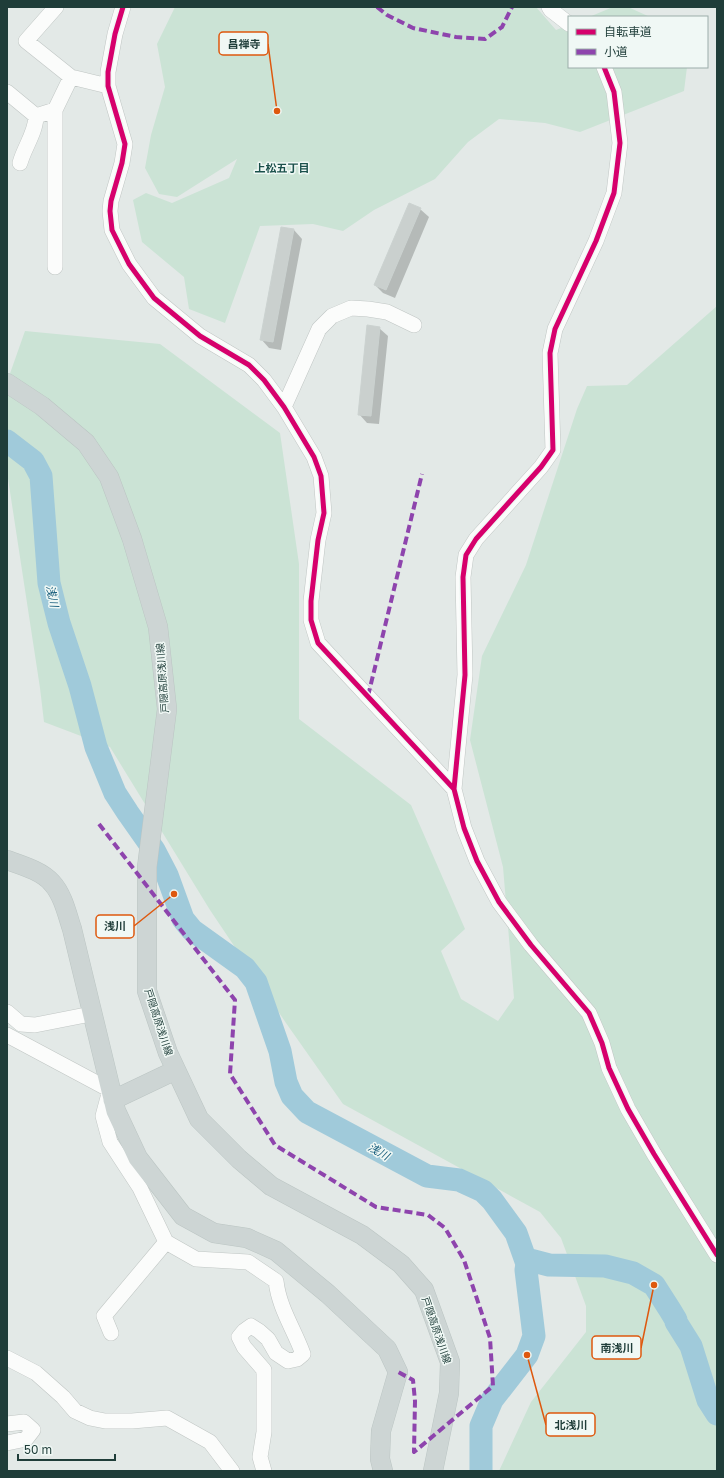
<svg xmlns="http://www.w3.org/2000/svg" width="724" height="1478" viewBox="0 0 724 1478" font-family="'Golos Text','Noto Sans JP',sans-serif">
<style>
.green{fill:#cbe3d5}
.shadow{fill:#0003}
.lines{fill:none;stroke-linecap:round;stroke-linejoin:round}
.river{stroke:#a0cada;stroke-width:23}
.building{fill:#cad0ce;stroke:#cbd2d0}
.minor-casing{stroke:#c0c6c4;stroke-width:16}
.major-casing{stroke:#bbc5c3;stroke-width:20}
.minor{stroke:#fbfcfb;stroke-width:15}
.major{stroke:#cdd5d4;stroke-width:19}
.quiet{stroke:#8e44ad;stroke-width:4;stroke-dasharray:8 4;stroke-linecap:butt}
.cycleway-casing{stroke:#f0f8f5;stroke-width:8}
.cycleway{stroke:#d6006c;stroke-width:5}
.labels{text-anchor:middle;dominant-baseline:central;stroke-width:3;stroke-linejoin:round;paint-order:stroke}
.street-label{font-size:10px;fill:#1f3d39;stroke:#f0f8f5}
.neighbourhood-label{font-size:11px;font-weight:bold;fill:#1a504b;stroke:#f0f8f5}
.water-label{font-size:11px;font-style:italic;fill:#165d7c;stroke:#f0f8f5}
.leader{fill:none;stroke:#de580e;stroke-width:1.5}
.callout-dot{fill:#de580e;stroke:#f0f8f5;stroke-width:1.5}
.callout{fill:#f0f8f5;stroke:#de580e;stroke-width:1.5}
.callout-label{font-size:11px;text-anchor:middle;font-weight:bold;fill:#1f3d39}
</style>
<rect width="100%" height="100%" fill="#e3e9e7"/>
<path class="green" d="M175 7H536L556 30 569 25V67H687L684 91 580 132 545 123 499 119 468 142 435 179 374 210 343 231 313 224 260 226 225 323 189 309 184 277 142 242 133 200 146 193 172 203 229 178 237 159 177 197 159 194 145 168 151 135 165 87 157 44Z
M613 7H628L650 17H589Z
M717 306V1471H499L531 1402 586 1332V1306L561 1238 540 1212 343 1104 286 1023 210 910 110 747 44 722 40 688 7 472V382L25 331 160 344 280 433 299 564V719L411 805 465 929 441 951 461 999 498 1021 514 998 503 867 470 740 482 656 526 565 577 409 587 386 627 385Z"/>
<path class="shadow" d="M420 209 429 217 395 298 383 293 375 285Z
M282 228 294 230 302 239 281 350 269 348 261 339Z
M379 328 388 336 379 424 367 423 359 414Z"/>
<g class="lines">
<path class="river" d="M7 441 33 461 41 476 49 583 59 623 80 686 96 747 115 793 128 813 154 850 167 875 183 919 192 930 245 968 256 982 280 1051 286 1082 292 1096 307 1112 427 1176 459 1180 483 1191 492 1200 516 1233 527 1264 526 1270 534 1336 527 1355 492 1400 481 1426V1471
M526 1259 549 1265 605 1266 633 1273 654 1285 670 1310 676 1320V1322L691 1346 708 1400 717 1414"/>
</g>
<path class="building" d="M409 203 421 208 386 290 374 285Z
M281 227 294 229 273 342 260 340Z
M367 325 380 327 371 416 358 415Z"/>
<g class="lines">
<defs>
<path id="minor" d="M56 7 26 41 71 77
M123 7 115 34 108 72V86L125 144 122 163 111 201 110 211 112 230 129 264 154 298 200 336 249 365 264 380 284 407 314 457 321 476 324 513 318 540 311 601V620L318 643 454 789 464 828 477 861 499 902 531 945 589 1013 602 1043 609 1068 628 1109 654 1154 717 1255
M549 7 551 10 569 24
M7 92 36 116 55 110
M20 163C24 148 36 132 36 116
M55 267V110L71 77 108 86
M284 407 319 329 332 316 351 308 368 309 387 312 414 325
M454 789 465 675 463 577 466 555 476 539 541 467 553 450 550 353 555 329 596 241 614 193 620 143 614 92 604 67
M7 1012 21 1024 35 1025 91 1014
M7 1035 110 1090 103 1116 110 1142 140 1188 166 1242 196 1259 248 1262 276 1281C279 1308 294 1329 303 1354L297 1359 288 1361 276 1353 268 1339 259 1331 251 1326 244 1331 239 1337 244 1347 264 1370V1432L260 1457 264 1471
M111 1333 104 1316 166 1242
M7 1358 36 1373 63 1397 75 1411 90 1418 105 1421H132L167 1418 210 1442 232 1471
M7 1424 24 1422 33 1430 26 1439 7 1443"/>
<path id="major" d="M7 383 42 406 86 443 109 477 132 539 158 627 167 709 147 867V991L168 1053 199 1119 239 1159 271 1186 362 1235 401 1264 424 1290 450 1362 449 1393 433 1471
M7 860C21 865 42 871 52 883 63 895 67 914 72 929L116 1111 138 1158 183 1216 214 1233 247 1238 276 1251 328 1294 387 1349 398 1372 381 1431 380 1459 383 1471
M113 1100 176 1070"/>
</defs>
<use href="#minor" class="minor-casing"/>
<use href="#major" class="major-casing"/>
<use href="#minor" class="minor"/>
<use href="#major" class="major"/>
<path class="quiet" d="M377 7 387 15 413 28 456 37 485 39 502 27 512 7
M368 696 422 474
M99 824 235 1000 230 1074 275 1145 376 1207 428 1215 445 1228 464 1260 490 1338 493 1386 414 1452 415 1401 413 1380 398 1372"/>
<defs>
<path id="cycleway" d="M123 7 115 34 108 72V86L125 144 122 163 111 201 110 211 112 230 129 264 154 298 200 336 249 365 264 380 284 407 314 457 321 476 324 513 318 540 311 601V620L318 643 454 789 464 828 477 861 499 902 531 945 589 1013 602 1043 609 1068 628 1109 654 1154 717 1255
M454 789 465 675 463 577 466 555 476 539 541 467 553 450 550 353 555 329 596 241 614 193 620 143 614 92 604 67"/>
</defs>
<use href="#cycleway" class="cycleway-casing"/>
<use href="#cycleway" class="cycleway"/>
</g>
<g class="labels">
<g class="street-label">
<text transform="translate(162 678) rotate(-94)">戸隠高原浅川線</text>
<text transform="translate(159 1022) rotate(72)">戸隠高原浅川線</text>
<text transform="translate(437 1330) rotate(71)">戸隠高原浅川線</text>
</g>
<g class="neighbourhood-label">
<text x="282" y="167">上松五丁目</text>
</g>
<g class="water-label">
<text transform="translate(53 596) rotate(78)">浅川</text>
<text transform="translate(379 1151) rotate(29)">浅川</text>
</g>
</g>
<path class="leader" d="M277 111L268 44M174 894L134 926M654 1285L641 1348M527 1355L546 1425"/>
<g class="callout-dot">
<circle cx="277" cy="111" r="4"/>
<circle cx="174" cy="894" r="4"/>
<circle cx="654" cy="1285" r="4"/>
<circle cx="527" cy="1355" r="4"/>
</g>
<g class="callout">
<rect x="219" y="32" width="49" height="23" rx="4"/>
<rect x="96" y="915" width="38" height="23" rx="4"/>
<rect x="592" y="1336" width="49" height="23" rx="4"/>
<rect x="546" y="1413" width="49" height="23" rx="4"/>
</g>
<g class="callout-label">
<text x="244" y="48">昌禅寺</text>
<text x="115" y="930">浅川</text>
<text x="617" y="1352">南浅川</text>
<text x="571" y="1429">北浅川</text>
</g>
<rect width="724" height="1478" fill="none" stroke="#1f3d39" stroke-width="16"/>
<rect x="568" y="16" width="140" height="52" fill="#f0f8f5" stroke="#9cadaa"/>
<rect x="576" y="29" width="20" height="6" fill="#d6006c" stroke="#9cadaa"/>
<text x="604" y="36" font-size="12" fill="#1f3d39">自転車道</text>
<rect x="576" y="49" width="20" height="6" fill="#8e44ad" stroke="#9cadaa"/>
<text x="604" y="56" font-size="12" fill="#1f3d39">小道</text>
<path d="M18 1454v6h97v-6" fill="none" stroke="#1f3d39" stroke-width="2"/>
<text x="24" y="1454" font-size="12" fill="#1f3d39" stroke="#f0f8f5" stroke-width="3" paint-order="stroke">50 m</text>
</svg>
